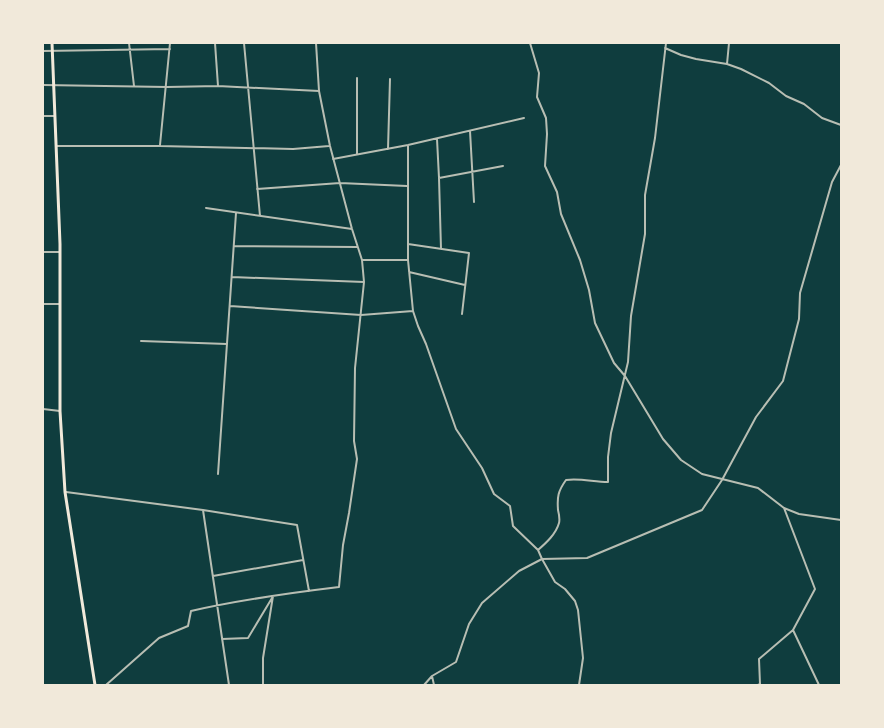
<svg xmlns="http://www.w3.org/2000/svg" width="884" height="728" viewBox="0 0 884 728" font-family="Arial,sans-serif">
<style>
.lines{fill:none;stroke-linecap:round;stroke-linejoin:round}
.minor{stroke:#b8beb3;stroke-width:2}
.secondary{stroke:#f1e9da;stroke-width:3}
</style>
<rect width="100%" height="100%" fill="#0f3d3e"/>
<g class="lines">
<path class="minor" d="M129 43 134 86
M215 43 218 86
M244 43 260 216
M530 43 539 73 537 97 546 118 547 134 545 166 557 192 561 214 580 260 589 290 595 323 614 363 625 376 663 439 681 460 702 474 758 488 784 508 799 514 841 520
M665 48 681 55 696 59 727 64 741 69 769 83 786 96 804 104 822 118 841 125
M43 51 170 49
M727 64 729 43
M357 78V154
M43 85 167 87 218 86 319 91
M43 116H55
M470 131 474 202
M437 139 439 178 441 249
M160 145 170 43
M408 145V260L413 311 418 326 426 344 456 429 482 468 494 494 510 506 513 526 538 550 542 559 587 558 702 510 722 480 756 417 783 381 799 319 800 293 832 182 841 165
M57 146H160L293 149 329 146
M388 149 390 79
M333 159 408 145 524 118
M439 178 503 166
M257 189 340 183 407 186
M206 208 352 229
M408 244 469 253 462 314
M234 246 357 247
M43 252H60
M362 260H408
M409 272 465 285
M232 277 364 282
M43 304H60
M230 306 361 315 413 311
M141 341 227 344
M43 409 60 411
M218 474 236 213
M66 492 203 510 297 525 309 591
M203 510 229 685
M538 550C546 543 556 534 559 523 560 519 559 514 558 510 557 497 558 491 566 480 580 478 594 482 608 482V457L611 433 628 362 631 316 645 234V195L655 138 666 43
M213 576 303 560
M793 630 819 685
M222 639 248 638 272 598
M106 685 159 638 188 626 191 611C239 600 289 593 339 587L343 545 349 513 357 459 354 441 355 368 364 282 362 260 352 229 330 146 319 91 316 43
M263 685V658L273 596
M424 685 432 676
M434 685 432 676 456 662 469 624 482 603 519 571 542 559 555 582 565 589 575 601 578 610 583 658 579 685
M758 685 760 684 759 659 793 630 815 589 784 508"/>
<path class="secondary" d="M52 43 60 244V411L65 492 95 685"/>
</g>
<rect width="884" height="728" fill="none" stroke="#f1e9da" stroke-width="88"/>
</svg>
